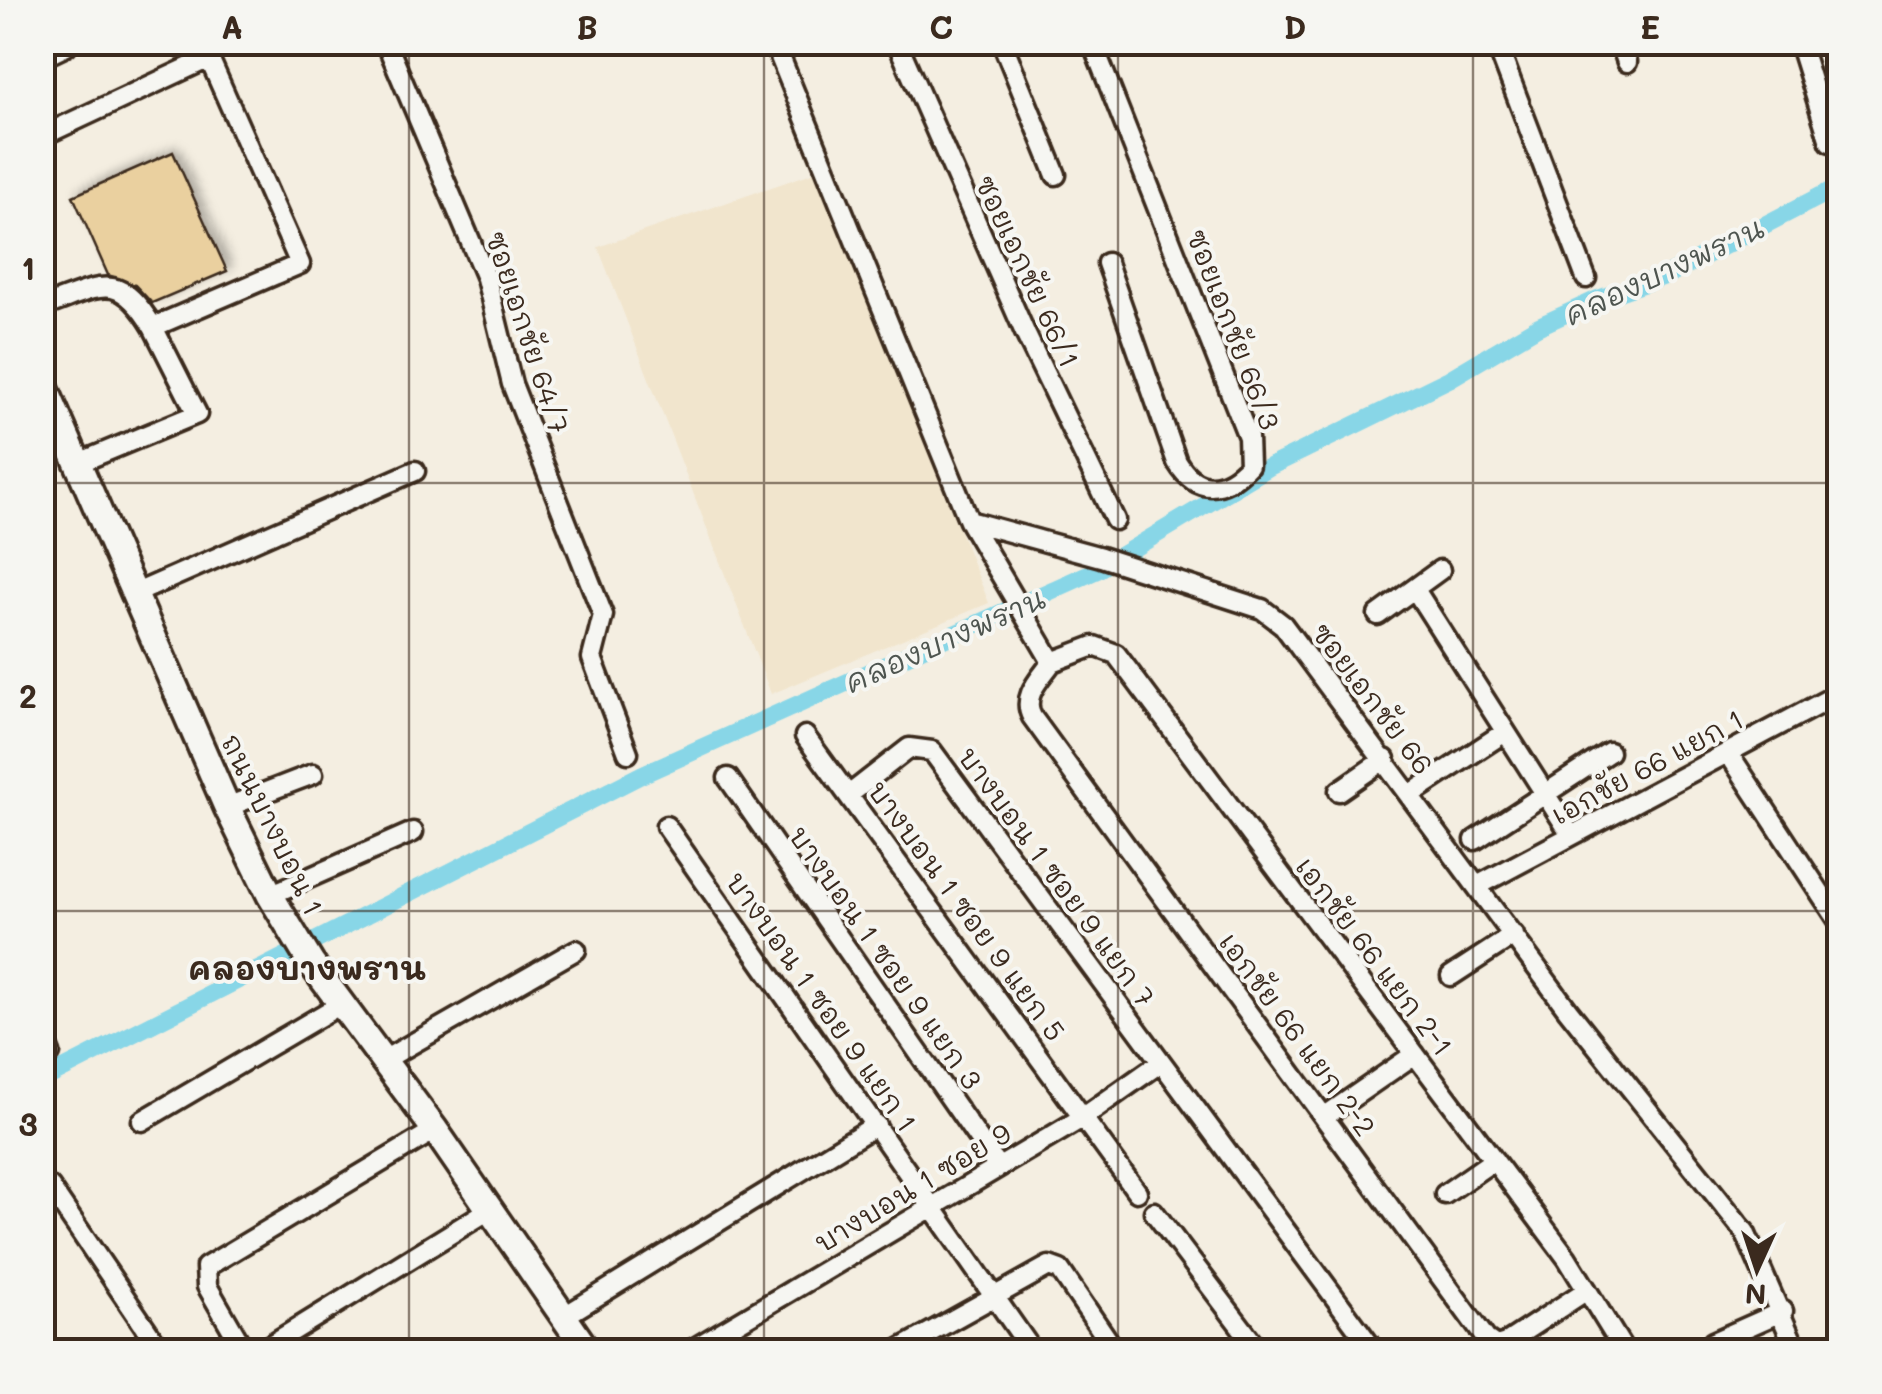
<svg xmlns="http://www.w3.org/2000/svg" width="1882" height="1394" viewBox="0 0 1882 1394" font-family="Mali,'Playpen Sans Thai',sans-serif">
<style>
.built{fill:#f1e5cd}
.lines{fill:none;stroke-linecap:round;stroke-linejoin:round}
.canal{stroke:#88d6e7;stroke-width:18}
.building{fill:#ead09f;stroke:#3b2a1e;stroke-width:2.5;filter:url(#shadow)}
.minor-casing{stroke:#3b2a1e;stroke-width:25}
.secondary-casing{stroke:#3b2a1e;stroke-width:32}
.primary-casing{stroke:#3b2a1e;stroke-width:35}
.minor{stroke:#f6f6f2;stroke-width:18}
.secondary{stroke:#f6f6f2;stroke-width:25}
.primary{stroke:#f6f6f2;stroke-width:28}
.grid{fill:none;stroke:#3b2a1e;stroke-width:2.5;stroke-opacity:0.55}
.labels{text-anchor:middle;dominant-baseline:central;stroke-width:8;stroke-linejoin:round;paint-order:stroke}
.street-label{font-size:28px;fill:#3b2a1e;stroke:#f6f6f2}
.water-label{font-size:30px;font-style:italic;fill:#4e5550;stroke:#f6f6f2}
.quarter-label{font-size:32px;font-weight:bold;fill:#3b2a1e;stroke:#f6f6f2}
.neatline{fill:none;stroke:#3b2a1e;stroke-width:4}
.grid-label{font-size:32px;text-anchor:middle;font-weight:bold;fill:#3b2a1e}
</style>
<defs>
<filter id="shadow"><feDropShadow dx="5" dy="-5" stdDeviation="5" flood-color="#0004"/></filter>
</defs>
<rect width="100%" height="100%" fill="#f4eee1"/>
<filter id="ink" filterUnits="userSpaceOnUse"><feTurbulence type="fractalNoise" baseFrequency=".01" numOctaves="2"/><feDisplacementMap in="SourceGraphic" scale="20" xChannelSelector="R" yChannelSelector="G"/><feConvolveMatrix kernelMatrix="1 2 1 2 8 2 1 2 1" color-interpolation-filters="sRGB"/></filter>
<g filter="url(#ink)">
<path class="built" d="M815 172 989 603 771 694 598 247Z"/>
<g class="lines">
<path class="canal" d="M42 1080 641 775 1097 570 1269 467 1449 379 1537 327 1598 299 1668 275 1840 186"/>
</g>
<path class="building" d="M173 152 227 271 152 303 135 285 108 275 73 196Z"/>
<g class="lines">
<defs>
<path id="minor" d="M386 42 486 278 512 384 603 615 592 658 628 753
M774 42 969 521 1101 557 1262 609 1283 625 1568 1010 1745 1232 1797 1352
M897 42 1026 335 1115 520
M1002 42 1056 175
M1092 42 1248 437 1249 465C1224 492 1197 495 1177 462L1107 263
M1496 42 1586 278
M1620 42 1627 62
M1799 42 1830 142
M42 136 209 58
M42 307C100 287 117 268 153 327
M76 464 197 414 153 327 300 264 202 42
M969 521 1052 662
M1416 591 1565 825
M134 594 415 471
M1378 615 1440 570
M1052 662C1040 679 1021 696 1032 717L1486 1339 1496 1346 1506 1343 1587 1290
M1052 662 1094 646 1116 654 1567 1258 1625 1352
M805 736 1137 1192
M1729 754 1840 923
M728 778 998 1167
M1339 791 1385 759
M850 794 909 748 932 751 1375 1352
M1411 794 1505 732
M227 807 313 774
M666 826 1033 1352
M1475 840 1609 752
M1479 885 1840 693
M270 895 413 832
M1451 976 1514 935
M42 1034 50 1053
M382 1061 576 950
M1324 1117 1415 1054
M142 1121 341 1004
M50 1187 162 1352
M1445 1194 1494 1160
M1154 1212 1260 1352
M563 1317 876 1125
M245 1352 207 1286 206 1267 435 1130
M259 1352 489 1210
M562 1352 580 1340
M688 1352 1082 1118 1160 1063
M895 1352 1049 1266 1060 1270 1116 1352
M1706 1352 1713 1342 1783 1311"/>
<path id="secondary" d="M42 381 227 807 270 895 311 963 435 1130 588 1352"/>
<path id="primary" d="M42 52 63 42"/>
</defs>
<use href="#minor" class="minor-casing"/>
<use href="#secondary" class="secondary-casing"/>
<use href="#primary" class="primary-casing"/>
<use href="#minor" class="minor"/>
<use href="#secondary" class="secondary"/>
<use href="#primary" class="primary"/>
</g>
</g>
<path class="grid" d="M409 42V1352M764 42V1352M1118 42V1352M1473 42V1352M42 483H1840M42 911H1840"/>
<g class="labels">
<g class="street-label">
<text transform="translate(1028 271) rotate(65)">ซอยเอกชัย 66/1</text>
<text transform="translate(1234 329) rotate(69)">ซอยเอกชัย 66/3</text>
<text transform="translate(528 332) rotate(72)">ซอยเอกชัย 64/7</text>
<text transform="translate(1373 698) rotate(53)">ซอยเอกชัย 66</text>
<text transform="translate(1647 766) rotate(-28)">เอกชัย 66 แยก 1</text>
<text transform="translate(273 824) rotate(64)">ถนนบางบอน 1</text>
<text transform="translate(1057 876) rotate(54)">บางบอน 1 ซอย 9 แยก 7</text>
<text transform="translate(967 910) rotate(54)">บางบอน 1 ซอย 9 แยก 5</text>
<text transform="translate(1375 956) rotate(53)">เอกชัย 66 แยก 2-1</text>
<text transform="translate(886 957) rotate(55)">บางบอน 1 ซอย 9 แยก 3</text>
<text transform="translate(822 1001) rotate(55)">บางบอน 1 ซอย 9 แยก 1</text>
<text transform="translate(1298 1034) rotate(54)">เอกชัย 66 แยก 2-2</text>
<text transform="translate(912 1187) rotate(-31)">บางบอน 1 ซอย 9</text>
</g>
<g class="water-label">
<text transform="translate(1664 270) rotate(-25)">คลองบางพราน</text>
<text transform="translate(945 639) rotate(-24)">คลองบางพราน</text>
</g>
<g class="quarter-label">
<text x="307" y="967">คลองบางพราน</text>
</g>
</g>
<rect width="1882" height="1394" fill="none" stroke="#f6f6f2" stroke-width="110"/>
<g transform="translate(1757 1269) rotate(183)" stroke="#f6f6f2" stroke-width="8" paint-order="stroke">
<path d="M0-8L18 38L0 25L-18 38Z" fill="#3b2a1e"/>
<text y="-15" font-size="28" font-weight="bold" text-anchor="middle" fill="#3b2a1e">N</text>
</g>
<rect x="55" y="55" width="1772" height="1284" class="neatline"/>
<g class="grid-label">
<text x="232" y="39">A</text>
<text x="587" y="39">B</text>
<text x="941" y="39">C</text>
<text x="1295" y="39">D</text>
<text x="1650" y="39">E</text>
<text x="28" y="280">1</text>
<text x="28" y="708">2</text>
<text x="28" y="1136">3</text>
</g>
</svg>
